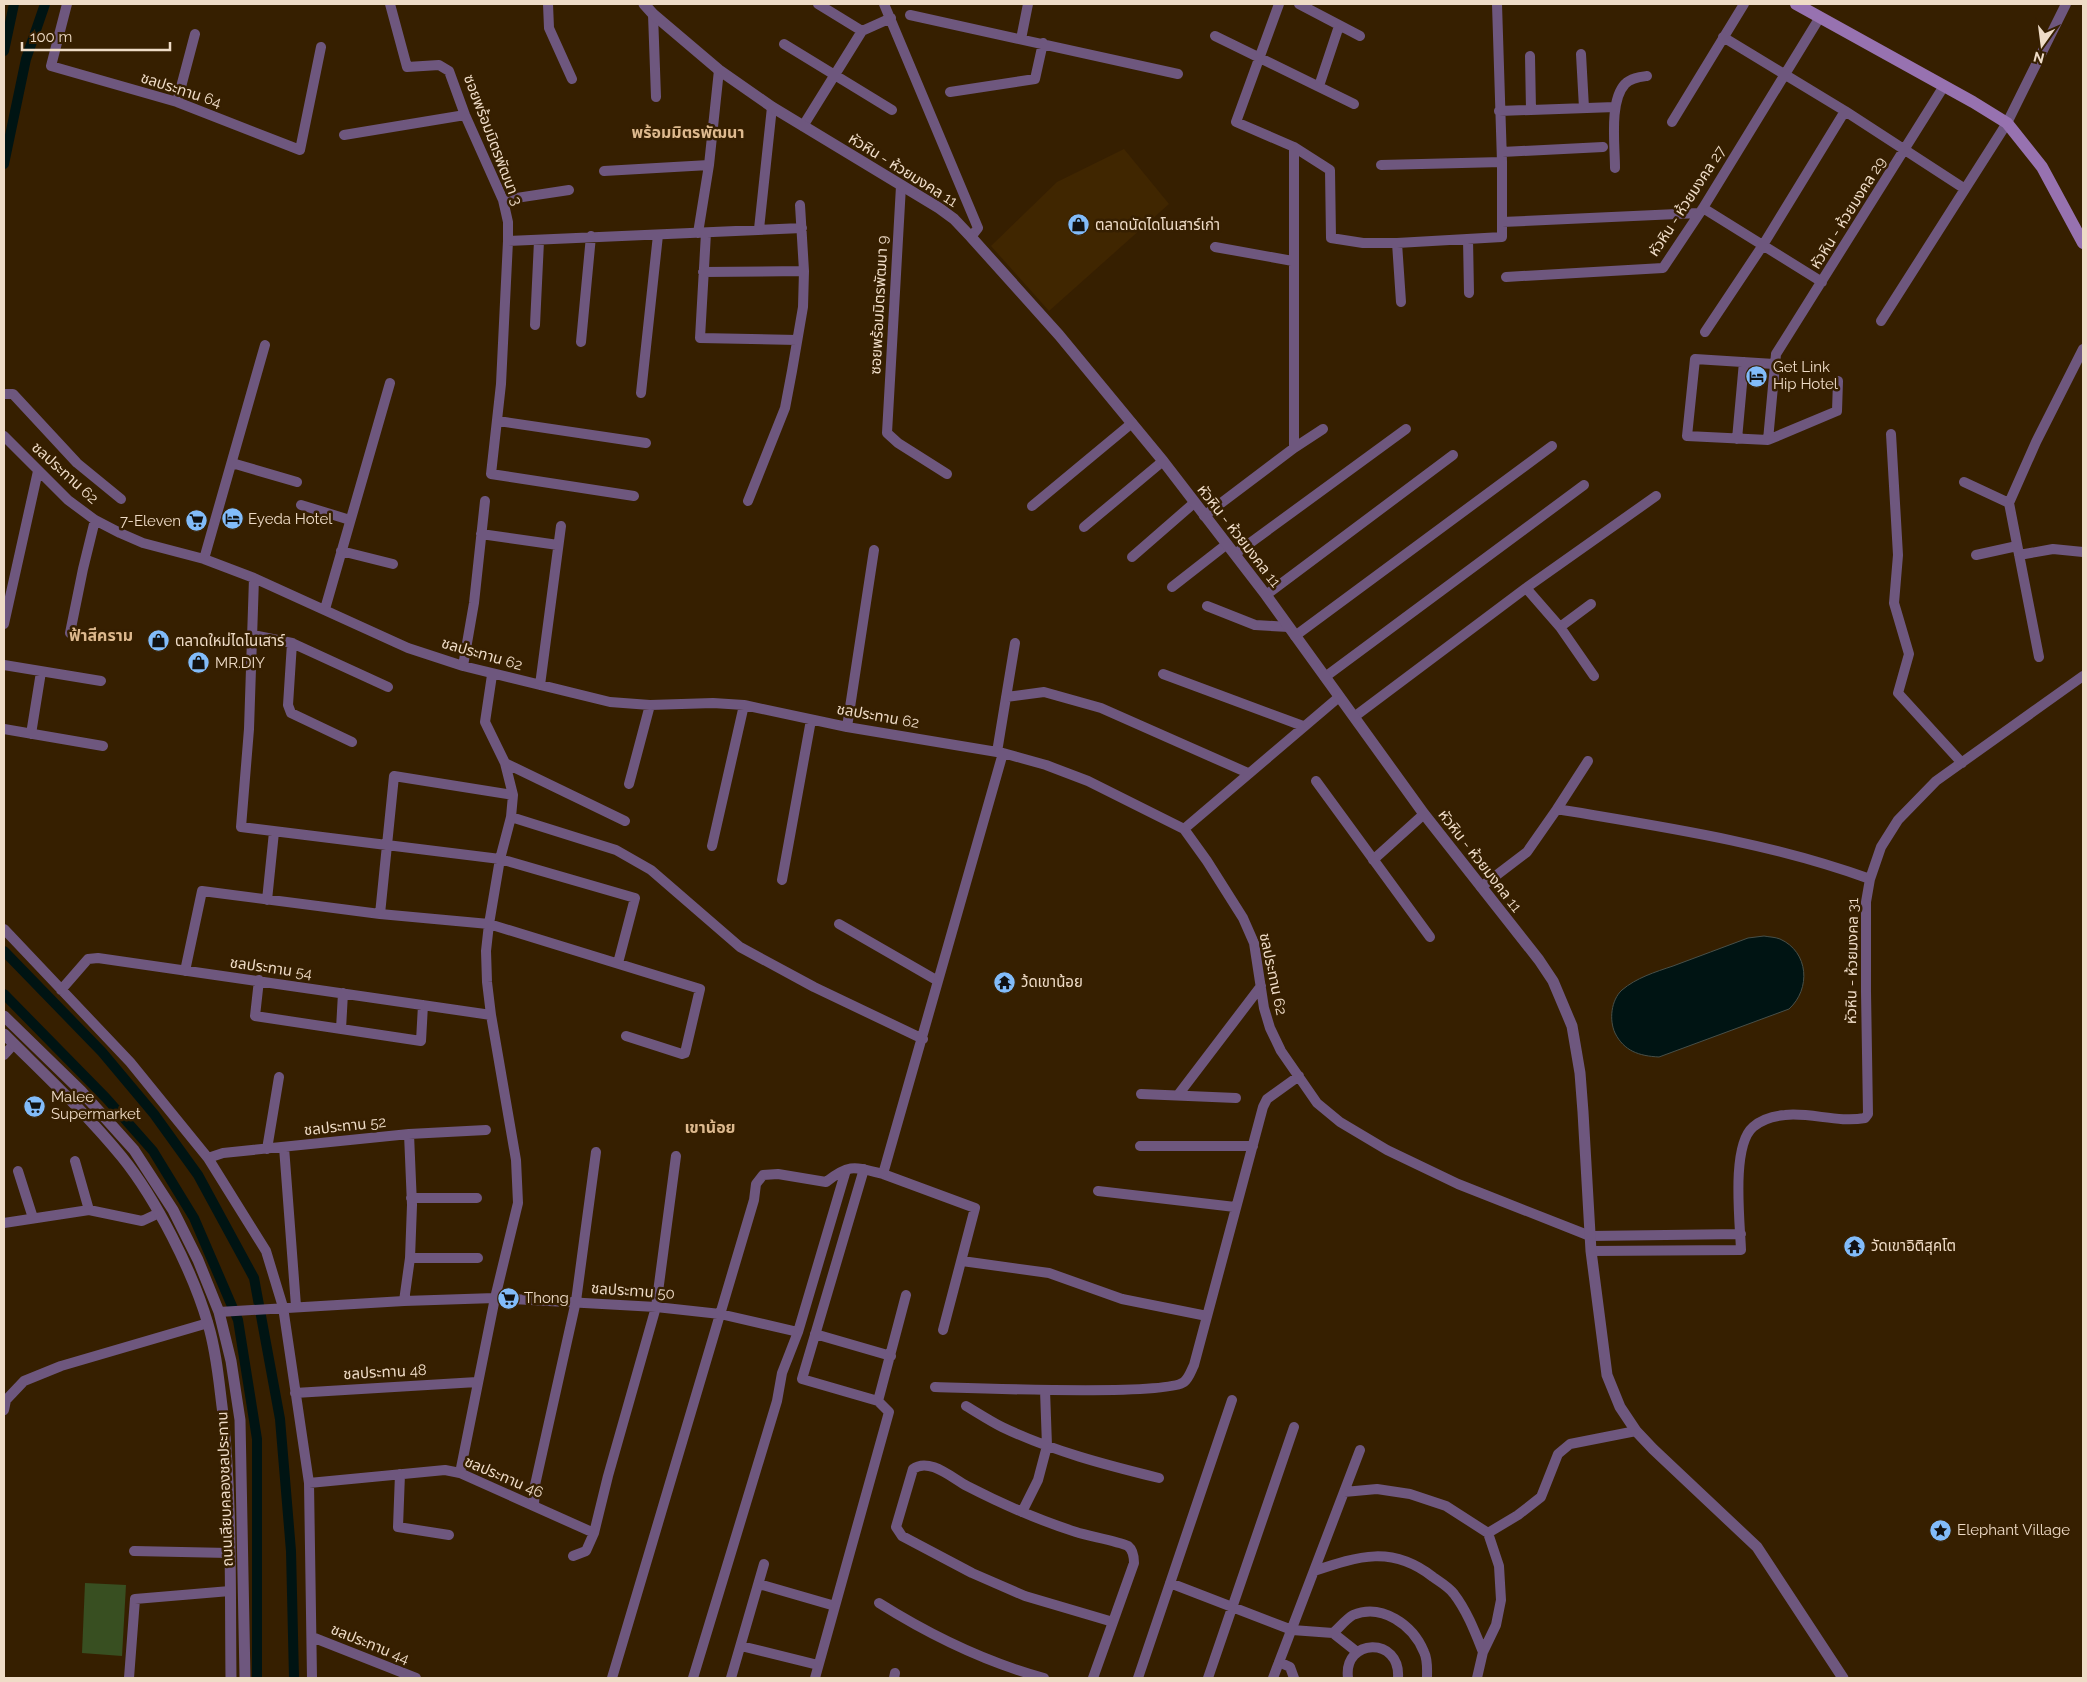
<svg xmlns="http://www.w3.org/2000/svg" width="2087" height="1682" viewBox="0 0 2087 1682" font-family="Raleway,'Noto Sans Thai',sans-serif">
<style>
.built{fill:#402600}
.green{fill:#384f21}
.water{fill:#001413;stroke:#485049}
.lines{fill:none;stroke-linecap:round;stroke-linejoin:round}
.canal{stroke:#001413;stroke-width:10}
.minor{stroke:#6e577e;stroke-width:10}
.tertiary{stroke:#6e577e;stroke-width:11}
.secondary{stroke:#9772b0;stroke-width:12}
.labels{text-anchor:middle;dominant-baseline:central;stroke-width:5;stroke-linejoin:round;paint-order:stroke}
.street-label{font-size:15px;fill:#efdcc7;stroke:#361f00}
.poi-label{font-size:15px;fill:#efdcc7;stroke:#361f00;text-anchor:start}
.neighbourhood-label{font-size:16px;font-weight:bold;fill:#ddb98e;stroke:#361f00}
</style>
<rect width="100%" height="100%" fill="#361f00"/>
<path class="built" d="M1124 149 1169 204 1049 311 991 246 1057 182Z"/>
<path class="green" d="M85 1583 126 1585 122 1656 82 1653Z"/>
<path class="water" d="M1764 936C1769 937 1775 937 1780 939 1809 952 1811 989 1789 1009L1659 1057C1639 1056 1624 1051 1615 1033 1609 1020 1611 1000 1622 990 1636 978 1655 972 1673 966 1698 957 1723 947 1748 938Z"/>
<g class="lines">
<path class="canal" d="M4 51 14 4
M4 164 26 59 45 4
M4 951 102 1052 154 1114 198 1175 254 1278 280 1419 291 1551 294 1678
M4 994 106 1098 153 1151 194 1218 238 1320 257 1439V1678"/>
<path class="minor" d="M67 4 51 66 177 102 300 150 321 47
M390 4 407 67 439 65 449 71 465 115 503 200 508 222V241L501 384 491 474 634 496
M548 4 549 28 572 79
M818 4 862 31
M884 4 978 228 971 237
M1279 4 1236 122 1294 147 1330 170 1331 238 1363 243H1397L1502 237V162L1497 4
M1299 4 1360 36
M653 14 656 97
M910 15 1178 74
M1215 36 1354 104
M1723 37 1845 111 1965 189
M1021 39 1028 4
M784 44 892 110
M1581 54 1584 108
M1530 56 1531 110
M1319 86 1339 26
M950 92 1035 79 1043 43
M177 102 195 34
M1499 111 1615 107
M1672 122 1744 4
M803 126 862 31 891 18
M344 135 465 115
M1294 147V448
M1502 152 1603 147
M1381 165 1502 162
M1615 168C1615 146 1609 101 1625 84 1631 78 1640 77 1647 76
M604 171 709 165
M901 186 887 433 898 443 947 474
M503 200 569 190
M1703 208 1822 282
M1502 222 1699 213
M759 229 772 107
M698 233 709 165 719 70
M706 233 700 338 797 340
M1468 239 1469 293
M508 241 802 228
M1397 243 1401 302
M1215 247 1293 261
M703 272 804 271
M1506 277 1663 268 1703 208 1820 17
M1881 321 2007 123 2066 4
M535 325 539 241
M1705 332 1763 245 1845 111
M581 342 591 236
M1774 364 1695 359 1687 436 1768 440 1837 411 1838 381
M641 393 658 235
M4 394H13L77 463 121 499
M498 421 646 443
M1891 434 1898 555 1894 603 1909 654 1898 693 1962 763
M4 436 68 500 95 520 120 533 143 543 204 559 254 578 408 648 463 666 610 702 650 705 713 703 744 705 847 727 1003 753 1046 765 1088 781 1184 829 1207 861 1243 918 1254 943 1264 1008 1270 1028 1281 1051 1317 1103 1340 1122 1387 1150 1458 1184 1590 1236 1741 1234
M1737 439 1744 362
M1768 440 1776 354 1944 86
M232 463 297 482
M1964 482 2009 503
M748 501 785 408 792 371 803 307 804 271 800 205
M301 505 350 520
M1032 506 1132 423
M1204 516 1294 448 1323 429
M1084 527 1163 461
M481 534 558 545
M341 551 393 564
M1235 554 1406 429
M1976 555 2017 546
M2019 555 2053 549 2083 552
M1132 557 1194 503
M204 559 265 345
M254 578 249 729 241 827 500 859 635 898 618 963
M1172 587 1227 544
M1526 588 1560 627 1594 676
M1266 595 1453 455
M1207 606 1255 625 1289 627
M325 609 390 383
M4 624 38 471
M1560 627 1591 604
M70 633 83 569 95 520
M253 635 292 643 288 705 291 713 352 742
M1295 636 1552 446
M292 643 388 687
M2039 657 2009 503 2036 442 2083 349
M4 665 101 681
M463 666 474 603 485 501
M1163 674 1303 726
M1325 677 1584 485
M540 685 561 526
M1006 697 1044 692 1101 708 1248 773
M1354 717 1526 588 1656 496
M847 727 874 550
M4 729 103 746
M31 734 41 672
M997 752 1015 643
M505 763 625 821
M1316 781 1430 937
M629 784 650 705
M1557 809 1588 761
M511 817 616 850 651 870 740 947 814 987 923 1039
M1184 829 1339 697
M712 846 744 705
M1373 860 1424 814
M782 880 811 720
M1481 887 1527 852 1557 809C1663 827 1768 842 1870 879
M267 900 274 832
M380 914 394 776 513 795
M839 924 938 981
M4 929 130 1062 208 1158 266 1251 283 1307 309 1483 312 1678
M185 971 202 891 380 914 489 924 700 989 685 1053 682 1054 626 1036
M259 980 255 1016 421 1041 423 1005
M61 990 88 959 98 958 491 1015
M341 1029 343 993
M4 1055 14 1044
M1141 1094 1236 1098
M1178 1095 1261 986
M1140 1146H1253
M284 1147 296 1306
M267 1149 279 1077
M208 1158 223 1153 409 1134 486 1130
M75 1161 89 1210
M18 1171 33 1218
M883 1174 975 1208 943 1330
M1098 1191 1235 1207
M411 1198H477
M4 1223 89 1210 142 1221 159 1213
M1591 1251 1741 1250C1740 1222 1731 1146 1753 1127 1761 1120 1774 1116 1785 1115 1810 1112 1838 1123 1865 1118L1868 1114 1866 992V902L1870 879 1881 847 1898 820 1936 781 2083 676
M410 1258H478
M962 1261 1049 1273 1122 1299 1207 1316
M404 1301 410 1258 412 1205 409 1134
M219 1312 404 1301 495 1298 656 1307 720 1314 798 1332
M815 1334 891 1356
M935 1387C970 1388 1166 1396 1184 1382 1189 1378 1191 1371 1194 1365L1263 1107 1267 1099 1299 1076
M295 1393 477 1382
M878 1401 906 1295
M966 1406C978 1413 990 1421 1002 1427 1052 1451 1106 1465 1159 1478
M4 1410 6 1400 24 1381 61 1366 208 1323
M460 1473 495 1298 518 1203 516 1160 491 1015 487 982 486 951 489 924 500 859 511 817 513 795 505 763 485 722 492 675
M400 1474 398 1527 449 1535
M309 1483 445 1470 460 1473 594 1533
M1344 1492 1377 1489 1410 1494 1446 1506 1488 1533 1499 1566 1501 1600 1496 1625 1483 1652 1477 1678
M534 1505 535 1485 576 1301 596 1152
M1022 1512 1038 1480 1047 1446 1045 1390
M1488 1533 1518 1515 1541 1497 1558 1454 1570 1444 1636 1431
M134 1551 229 1553
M573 1556 586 1551 594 1533 608 1476 656 1307 676 1156
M1314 1571C1359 1556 1392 1545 1433 1577 1440 1582 1449 1587 1454 1594 1467 1611 1475 1632 1483 1652
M1170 1583 1292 1630 1333 1633 1357 1652
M759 1584 835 1606
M879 1603C930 1635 985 1662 1044 1678
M1333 1633C1339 1628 1346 1619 1353 1615 1382 1603 1413 1625 1424 1652 1428 1660 1427 1669 1427 1678
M312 1637 416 1678
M741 1646 818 1665
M1279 1662 1290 1667 1294 1678
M129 1678 135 1599 230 1591
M612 1678 754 1200 756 1184 763 1175 778 1174 826 1182C850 1163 855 1167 883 1174L1003 753
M693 1678 777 1401 782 1373 798 1332 846 1170
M731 1678 764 1564
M815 1678 889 1412 878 1401 802 1379 864 1169
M894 1678 895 1673
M1093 1678 1134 1563C1134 1557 1133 1550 1128 1546 1118 1541 1088 1536 1076 1532 1038 1520 1002 1504 967 1486 952 1478 929 1457 913 1469L896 1527 902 1536 972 1573 1025 1596 1113 1622
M1138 1678 1232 1400
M1208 1678 1294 1427
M1273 1678 1360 1450
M1348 1678C1343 1638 1401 1636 1398 1678"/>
<path class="tertiary" d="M644 4 653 14 719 70 772 107 939 208 954 219 971 237 1059 335 1163 461 1266 595 1424 814 1539 960 1553 981 1572 1026 1580 1073 1583 1112 1591 1251 1607 1375 1620 1407 1636 1431 1653 1449 1757 1547 1843 1678
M4 1016 81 1091 134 1150 173 1210 198 1260 219 1312 231 1361 240 1420 245 1678
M4 1034C44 1074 86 1113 122 1157 156 1199 193 1272 208 1324 217 1354 219 1384 223 1414 232 1501 230 1590 231 1678"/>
<path class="secondary" d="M1796 4 1973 102 2007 123 2042 167 2083 243"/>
</g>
<defs>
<symbol id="shop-disc" viewBox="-11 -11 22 22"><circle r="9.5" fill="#82bcfa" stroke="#361f00"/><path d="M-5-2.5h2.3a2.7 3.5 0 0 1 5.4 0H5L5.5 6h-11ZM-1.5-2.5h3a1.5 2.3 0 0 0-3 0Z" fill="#111"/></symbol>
<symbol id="hotel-disc" viewBox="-11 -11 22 22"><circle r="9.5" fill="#82bcfa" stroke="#361f00"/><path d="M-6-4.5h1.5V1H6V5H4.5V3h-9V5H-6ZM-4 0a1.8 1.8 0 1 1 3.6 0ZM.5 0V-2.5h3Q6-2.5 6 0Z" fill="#111"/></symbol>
<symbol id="supermarket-disc" viewBox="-11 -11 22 22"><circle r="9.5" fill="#82bcfa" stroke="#361f00"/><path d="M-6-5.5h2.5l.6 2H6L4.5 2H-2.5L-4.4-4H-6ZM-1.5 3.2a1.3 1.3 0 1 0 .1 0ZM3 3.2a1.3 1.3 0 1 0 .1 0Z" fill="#111"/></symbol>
<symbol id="temple-disc" viewBox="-11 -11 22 22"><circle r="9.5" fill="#82bcfa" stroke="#361f00"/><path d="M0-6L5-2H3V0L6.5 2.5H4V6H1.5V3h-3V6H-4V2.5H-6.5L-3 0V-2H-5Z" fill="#111"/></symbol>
<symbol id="sight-disc" viewBox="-11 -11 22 22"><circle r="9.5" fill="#82bcfa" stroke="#361f00"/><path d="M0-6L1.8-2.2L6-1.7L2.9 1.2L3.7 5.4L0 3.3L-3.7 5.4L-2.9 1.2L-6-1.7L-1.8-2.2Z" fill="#111"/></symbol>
</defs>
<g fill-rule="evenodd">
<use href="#shop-disc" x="1066" y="212" width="25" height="25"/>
<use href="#hotel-disc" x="1744" y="364" width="25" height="25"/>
<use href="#hotel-disc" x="220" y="506" width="25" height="25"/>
<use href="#supermarket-disc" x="184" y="508" width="25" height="25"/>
<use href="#shop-disc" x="146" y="628" width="25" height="25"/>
<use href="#shop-disc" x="186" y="650" width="25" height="25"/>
<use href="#temple-disc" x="992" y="970" width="25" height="25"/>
<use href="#supermarket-disc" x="22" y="1094" width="25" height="25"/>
<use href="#temple-disc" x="1842" y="1234" width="25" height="25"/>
<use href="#supermarket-disc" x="496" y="1286" width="25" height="25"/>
<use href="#sight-disc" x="1928" y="1518" width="25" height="25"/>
</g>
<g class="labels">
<g class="street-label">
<text transform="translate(181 90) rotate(18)">ชลประทาน 64</text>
<text transform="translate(493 140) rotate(69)">ซอยพร้อมมิตรพัฒนา 3</text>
<text transform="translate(903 170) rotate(32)">หัวหิน - ห้วยมงคล 11</text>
<text transform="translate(1687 201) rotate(-57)">หัวหิน - ห้วยมงคล 27</text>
<text transform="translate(1848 213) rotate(-58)">หัวหิน - ห้วยมงคล 29</text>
<text transform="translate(879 305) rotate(-87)">ซอยพร้อมมิตรพัฒนา 9</text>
<text transform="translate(65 473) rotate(42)">ชลประทาน 62</text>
<text transform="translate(1239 536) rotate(52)">หัวหิน - ห้วยมงคล 11</text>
<text transform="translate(482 654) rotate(16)">ชลประทาน 62</text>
<text transform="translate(878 716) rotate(10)">ชลประทาน 62</text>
<text transform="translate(1480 861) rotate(52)">หัวหิน - ห้วยมงคล 11</text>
<text transform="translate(1852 961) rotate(-89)">หัวหิน - ห้วยมงคล 31</text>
<text transform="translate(271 968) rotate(8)">ชลประทาน 54</text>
<text transform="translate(1273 974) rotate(78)">ชลประทาน 62</text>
<text transform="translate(345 1126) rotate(-6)">ชลประทาน 52</text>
<text transform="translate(633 1291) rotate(4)">ชลประทาน 50</text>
<text transform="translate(385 1372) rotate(-3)">ชลประทาน 48</text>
<text transform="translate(504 1477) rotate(23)">ชลประทาน 46</text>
<text transform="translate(225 1489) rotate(-92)">ถนนเลียบคลองชลประทาน</text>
<text transform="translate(370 1644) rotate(22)">ชลประทาน 44</text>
</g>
<g class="poi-label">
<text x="1095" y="225">ตลาดนัดไดโนเสาร์เก่า</text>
<text x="1773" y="367">Get Link<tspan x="1773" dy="17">Hip Hotel</tspan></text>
<text x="248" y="519">Eyeda Hotel</text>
<text x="181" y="521" text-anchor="end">7-Eleven</text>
<text x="175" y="641">ตลาดใหม่ไดโนเสาร์</text>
<text x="215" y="663">MR.DIY</text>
<text x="1021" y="982">ว้ดเขาน้อย</text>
<text x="51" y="1097">Malee<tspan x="51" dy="17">Supermarket</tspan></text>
<text x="1871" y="1246">วัดเขาอิติสุคโต</text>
<text x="524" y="1298">Thong</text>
<text x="1957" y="1530">Elephant Village</text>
</g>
<g class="neighbourhood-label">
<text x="688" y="132">พร้อมมิตรพัฒนา</text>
<text x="101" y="635">ฟ้าสีคราม</text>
<text x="710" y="1127">เขาน้อย</text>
</g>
</g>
<rect width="2087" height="1682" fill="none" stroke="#efdcc7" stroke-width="10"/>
<g transform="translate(2042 45) rotate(194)" stroke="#361f00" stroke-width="4" paint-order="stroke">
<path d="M0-4L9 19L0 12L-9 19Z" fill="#efdcc7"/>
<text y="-8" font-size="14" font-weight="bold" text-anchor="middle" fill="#efdcc7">N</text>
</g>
<path d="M22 42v8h148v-8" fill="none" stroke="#efdcc7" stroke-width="2.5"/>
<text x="30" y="42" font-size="15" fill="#efdcc7" stroke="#361f00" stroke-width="4" paint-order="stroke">100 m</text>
</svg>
